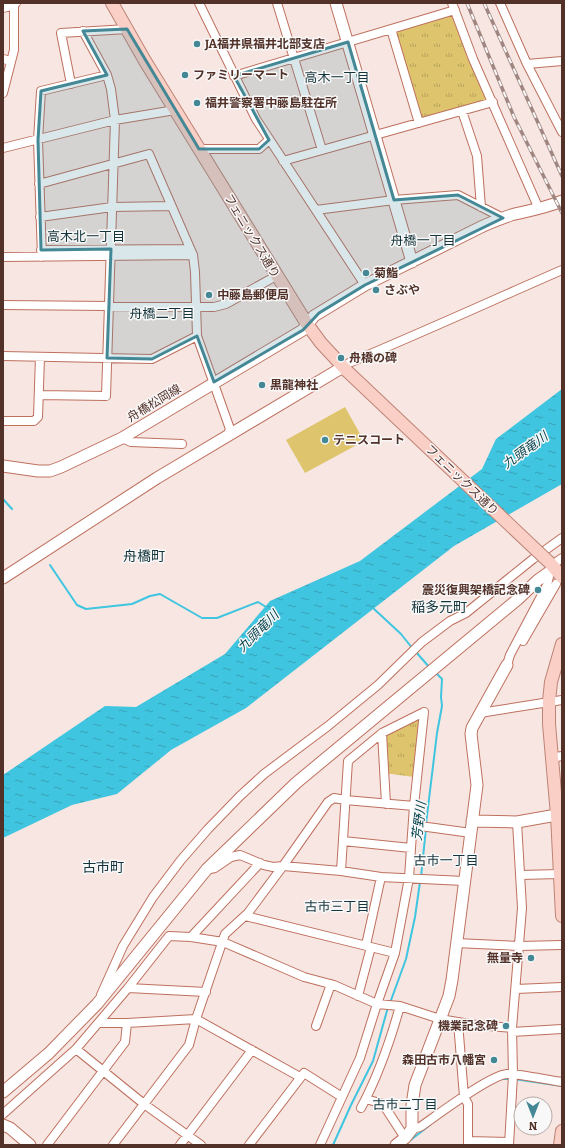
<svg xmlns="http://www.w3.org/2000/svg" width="565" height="1148" viewBox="0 0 565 1148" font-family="Bitter,'Noto Sans JP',serif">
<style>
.grass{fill:url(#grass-tufts)}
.garden{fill:#dec56d}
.water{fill:url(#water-ripples)}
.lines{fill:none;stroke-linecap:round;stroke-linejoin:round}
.stream{stroke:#3fc5df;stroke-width:2}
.street-casing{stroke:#be705e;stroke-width:10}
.secondary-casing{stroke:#be705e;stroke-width:13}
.primary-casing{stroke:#bd8375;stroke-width:14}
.street{stroke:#fff;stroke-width:8}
.secondary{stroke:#fff;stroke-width:11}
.primary{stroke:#facfc5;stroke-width:12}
.rail-casing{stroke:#a08680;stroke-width:3.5}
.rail{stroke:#f8f8f8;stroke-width:2;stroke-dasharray:6;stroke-linecap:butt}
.primary-bridge-casing{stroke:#bd8375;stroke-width:14;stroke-linecap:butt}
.primary-bridge{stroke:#facfc5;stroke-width:12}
.marked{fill:#448896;fill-opacity:0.2;stroke:#448896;stroke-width:3;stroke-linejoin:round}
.poi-dot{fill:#448896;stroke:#f8f8f8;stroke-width:1.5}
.labels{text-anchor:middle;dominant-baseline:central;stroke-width:3;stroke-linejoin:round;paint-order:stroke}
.poi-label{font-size:12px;font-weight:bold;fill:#523129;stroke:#f8f8f8;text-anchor:start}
.street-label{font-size:12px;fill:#523129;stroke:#f8f8f8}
.neighbourhood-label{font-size:13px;fill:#15353c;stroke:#f8f8f8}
.water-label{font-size:13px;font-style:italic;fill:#003e49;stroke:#f8f8f8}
.quarter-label{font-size:14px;fill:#15353c;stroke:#f8f8f8}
</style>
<defs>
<pattern id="grass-tufts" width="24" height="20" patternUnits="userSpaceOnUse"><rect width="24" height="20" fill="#dec56d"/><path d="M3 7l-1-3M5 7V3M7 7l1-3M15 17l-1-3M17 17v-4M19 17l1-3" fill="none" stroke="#b7a15a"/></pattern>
<pattern id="water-ripples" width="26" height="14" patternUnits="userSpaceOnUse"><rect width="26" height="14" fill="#3fc5df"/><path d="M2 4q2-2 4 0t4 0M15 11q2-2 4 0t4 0" fill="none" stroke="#37a1b5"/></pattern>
</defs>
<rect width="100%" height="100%" fill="#f8e6e2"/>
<path class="grass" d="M455 10 493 102 418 120 391 29Z
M424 714 414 777 384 773 382 733Z"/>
<path class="garden" d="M345 407 364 441 305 473 286 440Z"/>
<path class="water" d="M562 389V484L454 546 246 708 171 750 117 794 72 805 3 838V775L105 706 136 707 225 654 270 601 360 561 482 469 496 439Z"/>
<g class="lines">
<path class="stream" d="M3 499 12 509
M50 565 77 605 86 609 132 604 150 596 160 594 202 618H217L258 602 266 607
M373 608 401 634 413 649
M416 652 430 668
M426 824 437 733 442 706 441 697 442 679 435 672
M421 877 426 828
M390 1003 406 959 415 917 420 882
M500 1079H510
M514 1079 562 1086
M408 1142 430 1125
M333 1145 351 1105 373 1061 388 1007"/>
<defs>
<path id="street" d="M199 3 256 119 365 285
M277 3 322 150
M452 3 473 59 539 209
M500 3 527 64
M3 8 11 6 16 3
M391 29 419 123
M3 59 11 61
M562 61 527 64 562 132
M234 76 455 10
M71 84 61 33 127 29
M3 93 14 50V4
M462 111 477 156 481 207
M3 148 115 120 175 110
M199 149H259L269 140
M283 161 493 102
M316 210 394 200 458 195 503 218
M40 217 112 207 171 206
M41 250 190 249
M3 257 193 255
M42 257 38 140 41 91 107 75
M3 305 214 307 226 304 276 276
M197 336 230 429 227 437
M3 356 152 359 197 336 195 272 193 255 149 154 39 184
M343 367 349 363C421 333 491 301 562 270
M39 395 106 396 115 120 111 89 107 75 83 31
M3 421H34L38 417 40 357
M122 438 131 442 182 444
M552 565 562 558
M523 641 556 584
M507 665 510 655 547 585 550 572
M480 713 562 700
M382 733 386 804
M551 758 562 756
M413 825 471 833
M343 841 411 848 414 806 424 712
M210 869 215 868 231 857 240 855 264 865 273 867 283 866 341 871 381 877 464 881
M341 871 348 761 382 733 424 712
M520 875 560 874
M245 916 395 953
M191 937 260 863
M456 943 519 946 562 945
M366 945 381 877
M128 988 206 992
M516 989 562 987
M101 995 123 946 153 897 181 860 208 829 240 796 264 774 328 726 378 685 422 642 450 621 466 613 533 559 562 538
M358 996 371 947
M458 1022 464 1097 468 1104V1145
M99 1023H127L196 1019 300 1077
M316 1026 331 984
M512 1032 562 1029
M76 1049 144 1104 201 1145
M366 1099 383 1104 405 1138
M361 1108C378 1076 390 1042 400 1006
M3 1114 76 1049 128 988 169 936 191 937 223 942 304 977 334 985 377 1004 400 1006 440 1019 476 1025 512 1028
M412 1129 420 1127C436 1116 490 1075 507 1074 521 1074 547 1080 562 1082
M468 1141 509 1142
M47 1145 125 1042 127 1023
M113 1145 189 1045 196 1019 225 934 248 913 283 866 328 802 334 798 345 800 414 806
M180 1145 252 1050
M249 1145 304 1073 342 1097
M320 1145 360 1058 377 1004 395 953 409 878 411 848
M509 1145 513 1075 512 1028 522 908 517 822"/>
<path id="secondary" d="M336 3 412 262
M3 466 38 471H50L61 467 122 438 303 330 314 316 319 313 365 285 479 228C489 223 500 219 511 215 528 211 545 208 562 201
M3 578 157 478 343 367
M472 821 517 822 562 814
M3 1092 49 1053 97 1004 207 869 234 843 296 783 518 599 538 580 555 568
M3 1125 10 1128 30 1145
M396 1145 405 1138 412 1129V1105L415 1085 449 996 452 980 477 785 471 734 472 728 507 665"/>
<path id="primary" d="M112 3 145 61 307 324 321 343 347 371
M550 563 562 577
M562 644 551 682 549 701V724L557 815 562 916
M560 1145 562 1131"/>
</defs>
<use href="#street" class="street-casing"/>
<use href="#secondary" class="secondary-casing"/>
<use href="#primary" class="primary-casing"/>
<use href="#street" class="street"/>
<use href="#secondary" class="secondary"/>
<use href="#primary" class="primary"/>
<defs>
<path id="rail" d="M467 3 514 117 562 213
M484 3 562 176"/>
</defs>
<use href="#rail" class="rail-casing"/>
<use href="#rail" class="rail"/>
<defs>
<path id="primary-bridge" d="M347 371 550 563"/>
</defs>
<use href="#primary-bridge" class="primary-bridge-casing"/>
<use href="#primary-bridge" class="primary-bridge"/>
</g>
<path class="marked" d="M127 29 199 149H259L269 140 234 76 348 42 394 200 458 195 503 218 365 285 319 313 303 330 214 382 197 336 152 359 107 358 111 249 41 250 38 140 41 91 107 75 83 31Z"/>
<g class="poi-dot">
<circle cx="197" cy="44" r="4"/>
<circle cx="185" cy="75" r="4"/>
<circle cx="197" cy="103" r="4"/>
<circle cx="366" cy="273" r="4"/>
<circle cx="376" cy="290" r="4"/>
<circle cx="209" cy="295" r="4"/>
<circle cx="341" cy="358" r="4"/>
<circle cx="262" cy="385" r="4"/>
<circle cx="325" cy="440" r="4"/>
<circle cx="538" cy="590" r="4"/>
<circle cx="531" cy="958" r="4"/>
<circle cx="506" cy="1026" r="4"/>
<circle cx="494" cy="1060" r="4"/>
</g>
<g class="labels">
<g class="poi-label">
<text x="205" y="44">JA福井県福井北部支店</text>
<text x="193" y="75">ファミリーマート</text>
<text x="205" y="103">福井警察署中藤島駐在所</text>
<text x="374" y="273">菊鮨</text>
<text x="384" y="290">さぶや</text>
<text x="217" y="295">中藤島郵便局</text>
<text x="349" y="358">舟橋の碑</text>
<text x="270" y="385">黒龍神社</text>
<text x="333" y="440">テニスコート</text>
<text x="530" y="590" text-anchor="end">震災復興架橋記念碑</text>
<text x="523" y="958" text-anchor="end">無量寺</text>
<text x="498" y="1026" text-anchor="end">機業記念碑</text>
<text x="486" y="1060" text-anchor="end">森田古市八幡宮</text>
</g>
<g class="street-label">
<text transform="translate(252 236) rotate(59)">フェニックス通り</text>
<text transform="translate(154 403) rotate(-31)">舟橋松岡線</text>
<text transform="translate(462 480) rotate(44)">フェニックス通り</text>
</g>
<g class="neighbourhood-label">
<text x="337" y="77">高木一丁目</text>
<text x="86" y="236">高木北一丁目</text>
<text x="423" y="240">舟橋一丁目</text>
<text x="162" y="313">舟橋二丁目</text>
<text x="446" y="860">古市一丁目</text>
<text x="337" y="906">古市三丁目</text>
<text x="405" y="1104">古市二丁目</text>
</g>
<g class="water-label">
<text transform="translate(525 450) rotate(-36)">九頭竜川</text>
<text transform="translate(258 631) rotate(-45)">九頭竜川</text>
<text transform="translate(419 821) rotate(-83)">芳野川</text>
</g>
<g class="quarter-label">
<text x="144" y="556">舟橋町</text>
<text x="439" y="607">稲多元町</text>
<text x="103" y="867">古市町</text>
</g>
</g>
<rect width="565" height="1148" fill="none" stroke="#523129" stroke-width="8"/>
<g transform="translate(533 1116) rotate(180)"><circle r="19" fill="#f8f8f8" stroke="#b6a8a5"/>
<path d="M0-3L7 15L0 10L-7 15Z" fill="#448896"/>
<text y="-6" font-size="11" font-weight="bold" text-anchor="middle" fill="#523129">N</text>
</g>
</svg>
